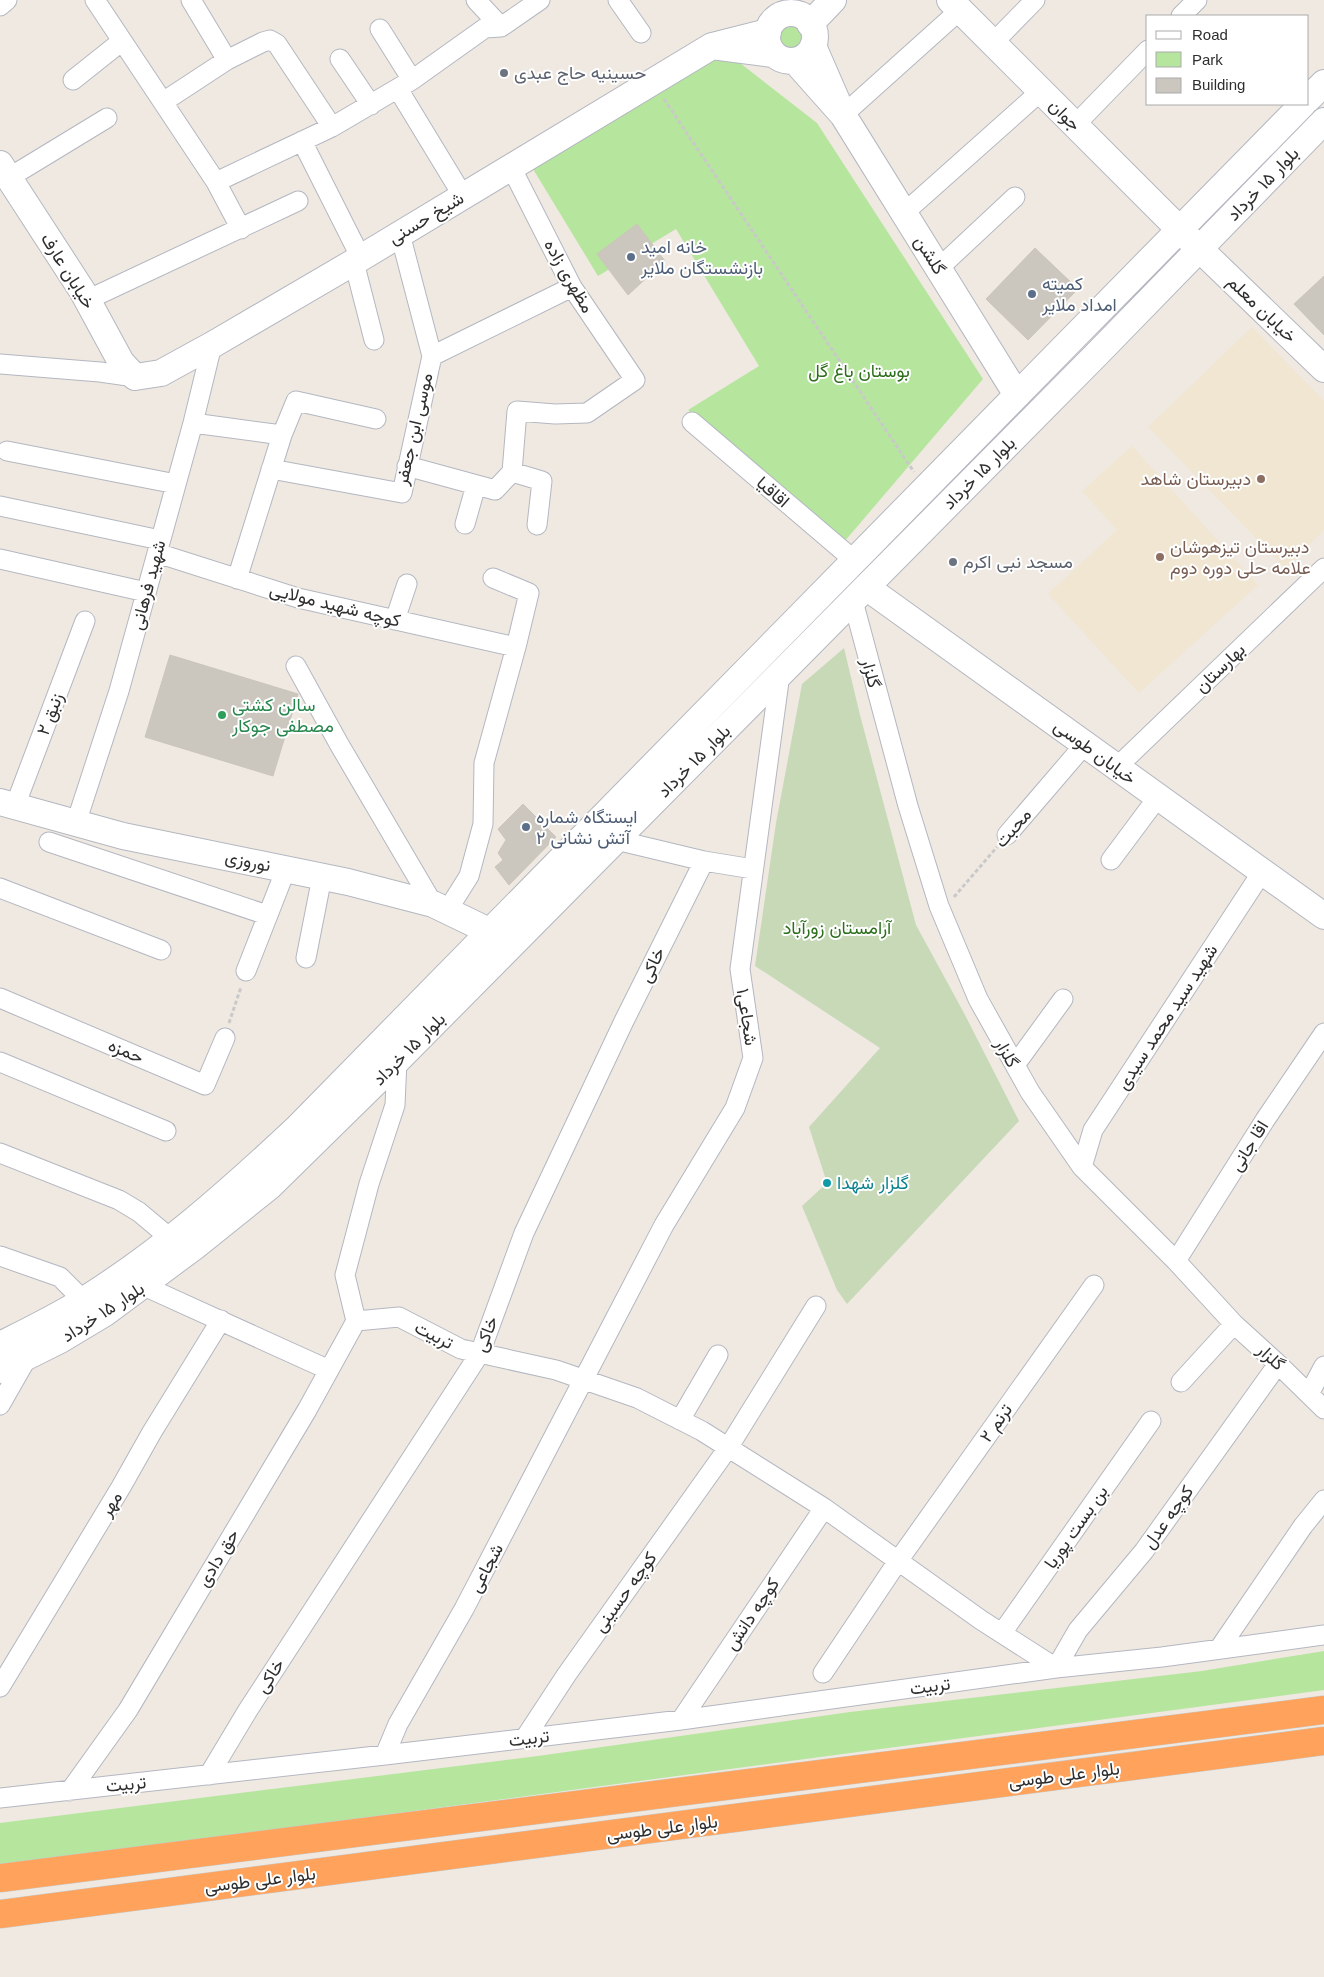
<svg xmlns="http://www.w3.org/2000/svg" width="1324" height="1977" viewBox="0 0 1324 1977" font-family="Helvetica,Vazirmatn,sans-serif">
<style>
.education{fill:#f0e6d1}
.green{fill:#b6e59e}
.cemetery{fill:#c8d9b8}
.building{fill:#cbc7bf;stroke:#cbc5ba}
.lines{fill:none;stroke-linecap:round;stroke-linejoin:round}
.street-casing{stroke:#b4b7c1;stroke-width:21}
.secondary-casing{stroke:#b4b7c1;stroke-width:28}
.highway-casing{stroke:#c9c9c9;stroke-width:29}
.path{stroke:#c9c9c9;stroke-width:3;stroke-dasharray:4 2.5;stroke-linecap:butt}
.street{stroke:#fff;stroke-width:19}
.secondary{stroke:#fff;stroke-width:26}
.highway{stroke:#ffa35c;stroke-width:28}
.worship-dot{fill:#6b7280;stroke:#fff;stroke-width:2}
.service-dot{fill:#5c6f8a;stroke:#fff;stroke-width:2}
.education-dot{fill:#8d6e63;stroke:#fff;stroke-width:2}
.leisure-dot{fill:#2e9e5b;stroke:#fff;stroke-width:2}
.culture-dot{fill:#0f9aa8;stroke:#fff;stroke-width:2}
.labels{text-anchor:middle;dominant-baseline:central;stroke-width:4;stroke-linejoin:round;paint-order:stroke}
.worship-label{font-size:18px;fill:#5b616d;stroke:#fff;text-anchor:start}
.street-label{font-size:18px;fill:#2e2e2e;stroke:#fff}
.service-label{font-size:18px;fill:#4e5e75;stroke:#fff;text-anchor:start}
.park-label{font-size:18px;fill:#2c6e1b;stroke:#fff}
.education-label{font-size:18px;fill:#785e54;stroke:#fff;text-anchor:end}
.leisure-label{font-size:18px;fill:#27864d;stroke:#fff;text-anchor:start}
.culture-label{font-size:18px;fill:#0d838f;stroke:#fff;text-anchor:start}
</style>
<rect width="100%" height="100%" fill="#efe9e1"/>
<path class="education" d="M1252 327 1324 401V530L1285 568 1148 427Z
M1132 446 1258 585 1139 693 1048 594 1117 530 1082 491Z"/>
<path class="green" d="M775 37a15 15 0 1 1 30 0a15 15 0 1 1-30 0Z
M711 60 740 63 817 123 983 379 844 542 688 410 759 366 676 229 598 276 533 169Z
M1324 1651V1690L0 1866V1823L538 1756 850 1712 1202 1671Z"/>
<path class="cemetery" d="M844 648 860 715 916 925 964 1013 1019 1121 847 1304 837 1290 802 1206 827 1183 809 1127 880 1048 755 966 776 823 802 684Z"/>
<path class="building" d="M637 224 665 261 628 295 597 254Z
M1035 248 1078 289 1028 340 986 299Z
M1324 276V335L1294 304Z
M170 655 298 694 273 776 145 737Z
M523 804 556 837 509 885 495 867 503 860 498 853 506 840 498 829Z"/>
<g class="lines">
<defs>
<path id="street" d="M95 0 216 182 241 229
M191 0 227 60
M476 0 501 27
M618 0 641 33
M0 6 7 0
M1181 16 1197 0
M380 29 412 80
M993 43 1035 0
M340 59 371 105
M73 80 122 41
M398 89 463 196
M163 102 227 60 263 42 270 40 277 44 332 127
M843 115 960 10
M1075 125 1148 50
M302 141 361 258
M10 177 107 118
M216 182 332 127 412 80 485 28 501 27 540 0
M904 213 1041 91
M354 262 374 340
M939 268 1015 197
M87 300 298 201
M432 356 572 287
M0 364 100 372 135 377
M692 422 855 561
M193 423 282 435 237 579
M282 435 296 401 376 419
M7 451 176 484
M407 466 495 490 512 472 517 411 555 414 587 413 635 380 572 287 511 167
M271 469 402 493 432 356 400 234
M512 472 542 481 537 525
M0 506 160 540
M465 524 476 485
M157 553 298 598 516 647
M0 559 146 592
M853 601 908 806 939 906 978 999 1030 1092 1082 1167 1176 1261 1234 1324 1278 1364 1324 1409
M395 620 407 584
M296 666 339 744 433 904
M1117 767 1324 568
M15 806 85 621
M76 823 119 691 193 423 212 345
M1007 835 1085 744
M616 840 704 861 753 869
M49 842 267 915
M1111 860 1158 797
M0 888 161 950
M447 911 469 876 483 824 484 763 516 647 529 593 493 578
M306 958 322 877
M246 971 286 869
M0 998 205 1085 225 1038
M0 1062 166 1131
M1015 1065 1063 999
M0 1153 119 1200 139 1212 170 1238
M1082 1167 1093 1130 1262 872
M0 1256 60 1277 83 1300
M1176 1261 1265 1120 1324 1033
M144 1286 329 1370
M356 1321 399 1317 461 1349 556 1370 637 1398 702 1431 824 1508 981 1620 1056 1668 1078 1630 1144 1551 1278 1364
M356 1321 345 1275 369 1184 395 1105 397 1060
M1181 1382 1234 1324
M1309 1394 1324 1366
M0 1405 28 1356
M680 1420 718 1355
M1002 1633 1151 1421
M1219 1649 1303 1526 1324 1500
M823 1673 898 1561 1094 1285
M0 1687 121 1487 152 1432 221 1320
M681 1720 824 1508
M525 1738 567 1674 728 1448 816 1306
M385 1755 398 1724 464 1609 664 1225 735 1108 753 1058 740 969 780 674
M209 1775 248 1710 480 1353 524 1233 624 1021 704 861
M70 1791 128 1710 307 1410 356 1321
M0 1798 385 1755 681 1720 1056 1668 1162 1657 1324 1635"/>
<path id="secondary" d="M950 0 1180 230 1324 369
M767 37a24 24 0 1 1 48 0a24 24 0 1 1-48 0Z
M810 24 833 0
M768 32 712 46 773 54
M795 61 843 115 813 46
M1308 99 1324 83
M843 115 1017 395
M0 164 83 292 121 362 135 377 161 373 212 345 354 262 712 46
M866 587 1324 916
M0 802 123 836 348 882 433 904 491 932
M0 1345C28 1331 57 1317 84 1300 161 1252 230 1191 296 1129L1303 104
M0 1370 60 1340 105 1313 194 1247 270 1186 380 1078 1097 354 1324 121"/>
<path id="highway" d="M0 1878 1324 1710
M0 1914 1324 1741"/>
</defs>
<use href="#street" class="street-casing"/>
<use href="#secondary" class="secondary-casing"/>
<use href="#highway" class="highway-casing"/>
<path class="path" d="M664 99 914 472
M954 897 997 847
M229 1023 241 987"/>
<use href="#street" class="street"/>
<use href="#secondary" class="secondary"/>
<use href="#highway" class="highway"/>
</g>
<g class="worship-dot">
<circle cx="504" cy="73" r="5"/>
<circle cx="953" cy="562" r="5"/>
</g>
<g class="service-dot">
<circle cx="631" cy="257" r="5"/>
<circle cx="1032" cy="294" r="5"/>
<circle cx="526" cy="827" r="5"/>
</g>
<g class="education-dot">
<circle cx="1261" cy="479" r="5"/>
<circle cx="1160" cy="557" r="5"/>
</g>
<circle class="leisure-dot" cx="222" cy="715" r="5"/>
<circle class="culture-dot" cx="827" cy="1183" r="5"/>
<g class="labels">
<g class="worship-label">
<text x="514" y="73">حسینیه حاج عبدی</text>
<text x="963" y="562">مسجد نبی اکرم</text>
</g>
<g class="street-label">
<text transform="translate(1065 115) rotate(45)">جوان</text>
<text transform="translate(1263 184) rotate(-46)">بلوار ۱۵ خرداد</text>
<text transform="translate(426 218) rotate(-31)">شیخ حسنی</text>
<text transform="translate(930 255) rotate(58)">گلشن</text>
<text transform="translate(68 271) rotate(58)">خیابان عارف</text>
<text transform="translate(569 276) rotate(60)">مظهری زاده</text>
<text transform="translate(1262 309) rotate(44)">خیابان معلم</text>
<text transform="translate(414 429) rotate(-77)">موسی ابن جعفر</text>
<text transform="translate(979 473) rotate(-45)">بلوار ۱۵ خرداد</text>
<text transform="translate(773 492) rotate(41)">اقاقیا</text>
<text transform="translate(148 585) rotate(-75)">شهید فرهانی</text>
<text transform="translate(335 605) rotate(14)">کوچه شهید مولایی</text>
<text transform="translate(1220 668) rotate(-44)">بهارستان</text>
<text transform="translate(871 673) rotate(75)">گلزار</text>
<text transform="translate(50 714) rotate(-69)">زنبق ۲</text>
<text transform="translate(1095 752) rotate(36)">خیابان طوسی</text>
<text transform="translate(694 761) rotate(-45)">بلوار ۱۵ خرداد</text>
<text transform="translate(1013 828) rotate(-49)">محبت</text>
<text transform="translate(248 861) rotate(12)">نوروزی</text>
<text transform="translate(652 965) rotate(-64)">خاکی</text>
<text transform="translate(747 1017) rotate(81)">شجاعی۱</text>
<text transform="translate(1167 1017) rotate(-57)">شهید سید محمد سیدی</text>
<text transform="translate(409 1049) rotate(-45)">بلوار ۱۵ خرداد</text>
<text transform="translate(126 1051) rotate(23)">حمزه</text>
<text transform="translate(1007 1053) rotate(61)">گلزار</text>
<text transform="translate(1249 1146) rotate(-58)">اقا جانی</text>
<text transform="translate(103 1312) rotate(-33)">بلوار ۱۵ خرداد</text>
<text transform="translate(486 1334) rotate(-68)">خاکی</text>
<text transform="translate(434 1335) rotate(27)">تربیت</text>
<text transform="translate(1271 1357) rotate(43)">گلزار</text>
<text transform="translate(996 1423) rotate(-55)">ترنم ۲</text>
<text transform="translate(111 1504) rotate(-58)">مهر</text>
<text transform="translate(1168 1517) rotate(-54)">کوچه عدل</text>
<text transform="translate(1076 1527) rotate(-55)">بن بست پوریا</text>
<text transform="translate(218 1558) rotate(-59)">حق دادی</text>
<text transform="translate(486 1568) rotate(-62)">شجاعی</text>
<text transform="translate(625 1592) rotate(-54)">کوچه حسینی</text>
<text transform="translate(752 1614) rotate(-56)">کوچه دانش</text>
<text transform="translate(270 1676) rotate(-57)">خاکی</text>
<text transform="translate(930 1686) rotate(-8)">تربیت</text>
<text transform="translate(529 1738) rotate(-7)">تربیت</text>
<text transform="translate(1064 1775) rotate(-7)">بلوار علی طوسی</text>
<text transform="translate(126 1784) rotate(-6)">تربیت</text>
<text transform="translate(662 1828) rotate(-7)">بلوار علی طوسی</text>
<text transform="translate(260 1880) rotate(-7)">بلوار علی طوسی</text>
</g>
<g class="service-label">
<text x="641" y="247">خانه امید<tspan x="641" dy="21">بازنشستگان ملایر</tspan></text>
<text x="1042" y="284">کمیته<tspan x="1042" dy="21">امداد ملایر</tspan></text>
<text x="536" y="817">ایستگاه شماره<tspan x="536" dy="21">۲ آتش نشانی</tspan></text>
</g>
<g class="park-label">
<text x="859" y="371">بوستان باغ گل</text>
<text x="837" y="928">آرامستان زورآباد</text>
</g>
<g class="education-label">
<text x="1251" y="479">دبیرستان شاهد</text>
<text x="1170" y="547" text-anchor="start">دبیرستان تیزهوشان<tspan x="1170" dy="21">علامه حلی دوره دوم</tspan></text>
</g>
<g class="leisure-label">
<text x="232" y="705">سالن کشتی<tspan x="232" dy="21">مصطفی جوکار</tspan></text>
</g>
<g class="culture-label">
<text x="837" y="1183">گلزار شهدا</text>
</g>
</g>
<rect x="1146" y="15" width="162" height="90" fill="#ffffff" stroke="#ababab"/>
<rect x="1156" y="31" width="25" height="8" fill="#ffffff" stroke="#ababab"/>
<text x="1192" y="40" font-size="15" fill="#2e2e2e">Road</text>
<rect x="1156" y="52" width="25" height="15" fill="#b6e59e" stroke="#ababab"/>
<text x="1192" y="65" font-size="15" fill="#2e2e2e">Park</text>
<rect x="1156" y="78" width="25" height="15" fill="#cbc7bf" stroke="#ababab"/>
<text x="1192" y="90" font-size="15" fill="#2e2e2e">Building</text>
</svg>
